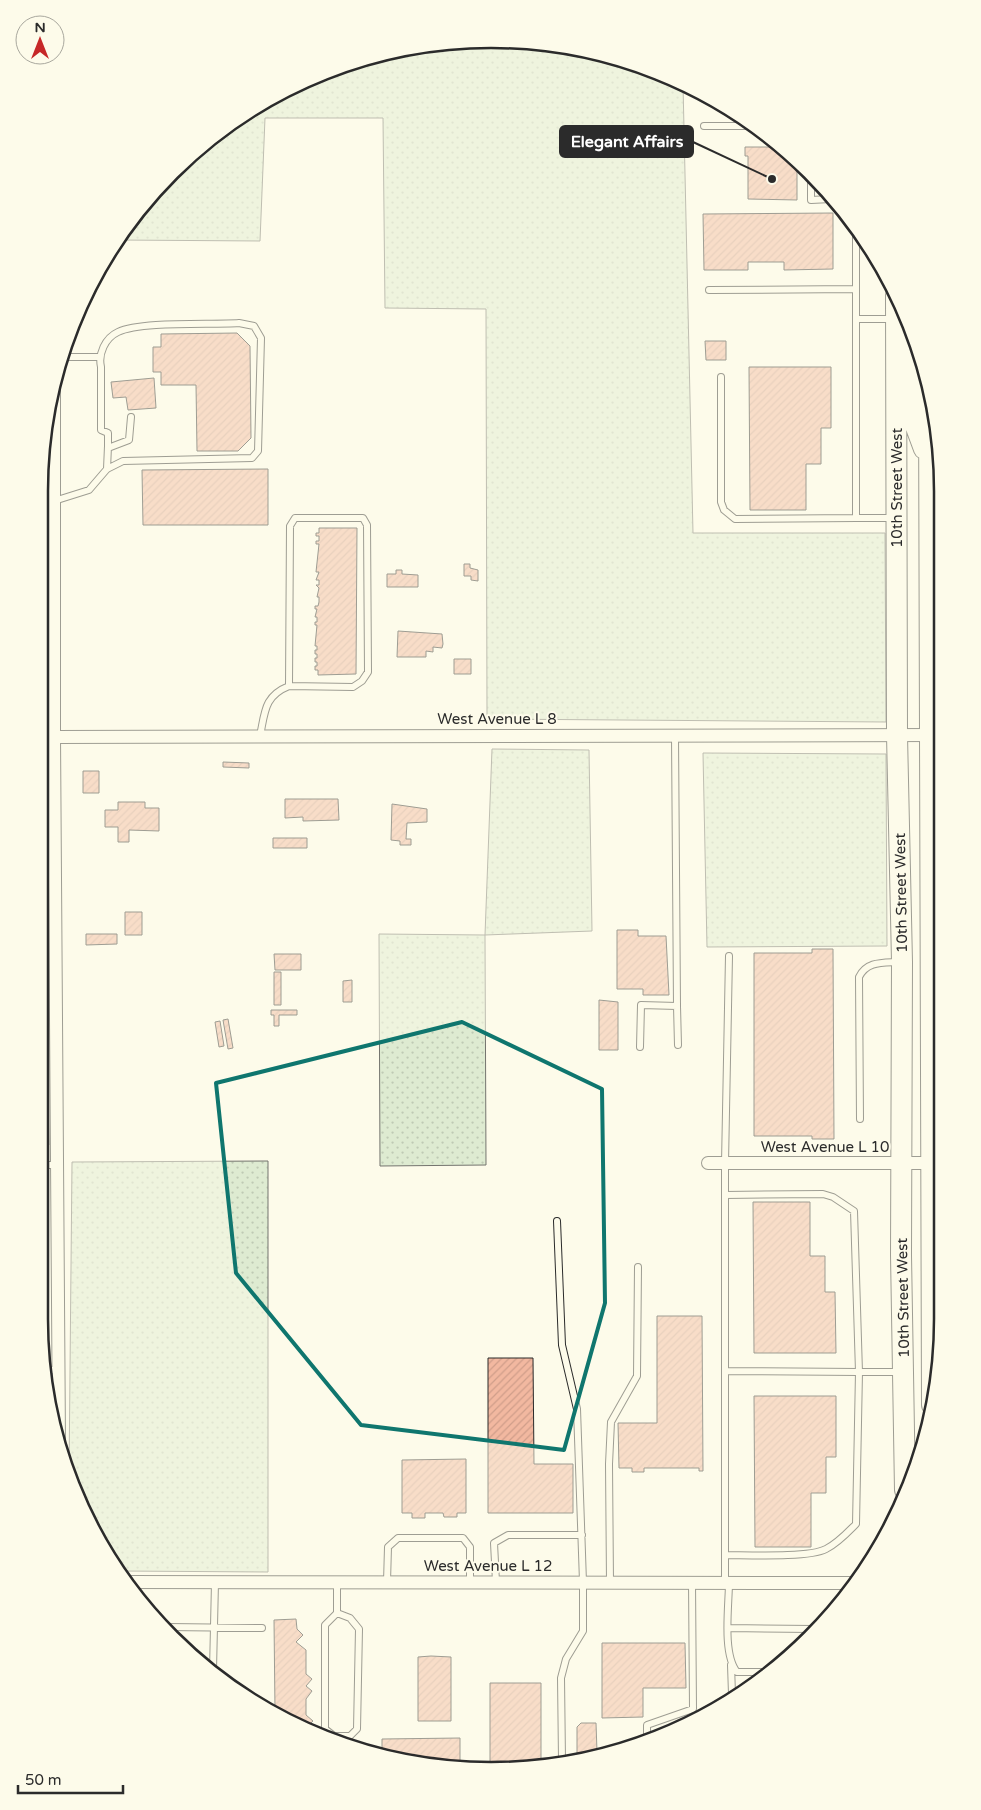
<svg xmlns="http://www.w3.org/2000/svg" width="981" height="1810" viewBox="0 0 981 1810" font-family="'Varela Round',sans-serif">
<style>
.grass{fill:url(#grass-dots);stroke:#74746e}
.building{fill:url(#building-hatch);stroke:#2b2b2b}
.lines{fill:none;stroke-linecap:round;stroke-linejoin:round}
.lane-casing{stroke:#2b2b2b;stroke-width:8}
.street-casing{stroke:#2b2b2b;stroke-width:14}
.primary-casing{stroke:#2b2b2b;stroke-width:22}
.lane{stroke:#fdfbea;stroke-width:6}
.street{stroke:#fdfbea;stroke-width:12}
.primary{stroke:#fdfbea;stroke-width:20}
.marked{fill:none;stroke:#0f766e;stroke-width:4;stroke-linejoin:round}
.labels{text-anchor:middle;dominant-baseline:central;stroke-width:4;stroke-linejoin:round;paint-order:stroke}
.street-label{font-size:15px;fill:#2b2b2b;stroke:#fdfbea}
.rim{fill:none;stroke:#2b2b2b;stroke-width:2.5}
.leader{fill:none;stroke:#2b2b2b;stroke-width:2}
.callout-dot{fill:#2b2b2b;stroke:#fdfbea;stroke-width:2}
.callout{fill:#2b2b2b;stroke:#2b2b2b;stroke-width:2}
.callout-label{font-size:16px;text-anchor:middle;font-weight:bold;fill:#fff}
</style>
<defs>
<pattern id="grass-dots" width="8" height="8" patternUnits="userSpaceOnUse" patternTransform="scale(1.25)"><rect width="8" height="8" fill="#deebd1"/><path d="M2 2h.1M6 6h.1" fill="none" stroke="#bfcab4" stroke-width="1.8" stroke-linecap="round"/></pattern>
<pattern id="building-hatch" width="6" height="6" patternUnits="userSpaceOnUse" patternTransform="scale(1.25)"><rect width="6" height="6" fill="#f2b8a0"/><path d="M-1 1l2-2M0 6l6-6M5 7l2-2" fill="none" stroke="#d09e8a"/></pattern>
</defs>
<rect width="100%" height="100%" fill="#fdfbea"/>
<path class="grass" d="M461 40 549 43 635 63 683 84 693 533H885L886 722 487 719 486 309 385 308 383 118H265L260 241 117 240 151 193 215 132 290 85 373 54Z
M39 728H40L49 1145H39Z
M492 749 589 750 592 931 485 935 486 1165 380 1166 379 934 485 935Z
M703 753 886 754 887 946 707 947Z
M268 1161V1572L120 1571 69 1477 72 1162Z"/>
<path class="building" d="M745 147H784L789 151 797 160V200L748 199V156H745Z
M833 213V269L784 270V262H748V270H704L703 214Z
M237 333 250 346 251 438 238 451H197L196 385H161V372H153V347H161V334Z
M705 341H726V360H706Z
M749 367H831V428H821V464H806V510H750Z
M154 378 156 408 128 410 126 397 113 398 111 382Z
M268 469V525H143L142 470Z
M319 528H357L356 674 318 675V670H315V666H317V662H315V658H317V654H315V650H317V646H315L317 625H315V622H317V617H315L317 609H315V606H318L319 602V597H317L319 588 316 585H319V580H316L319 572H316L319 544H316V541H319V536H316V533H319Z
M464 564H470V568L478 570V581L471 580V576H464Z
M396 570H402V574L418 575V587H387V574H396Z
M398 631 442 634 443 644 442 648 433 647V652L426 651V657H397Z
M454 659H471V674H454Z
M223 762 249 763V768L223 767Z
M83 771H99V793H83Z
M285 799H338L339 820 303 821V817L285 818Z
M118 802H145V808H159V831L129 830V842H118V827H105V810H118Z
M392 804 427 809V822L407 823 406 839H411V845H400V841L391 840Z
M273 838H307V848H273Z
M125 912H142V935H125Z
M617 930H638V936H666L669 995H643V989H617Z
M86 934H117V944L86 945Z
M812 949H833L834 1139H812V1136H754V953H812Z
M274 954H301V970H275Z
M274 972H281V1005H274Z
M352 980V1002H343V981Z
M599 1000 618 1002V1050H599Z
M271 1010H297V1015H279V1026H274V1015H271Z
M228 1019 233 1048 228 1049 223 1020Z
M220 1021 224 1046 219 1047 215 1022Z
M753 1202H810V1256H825V1292H835L836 1353H754Z
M657 1316H702L703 1471H699V1468H644V1472H632V1468H619L618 1423H657Z
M488 1358H533L534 1464H573V1513H488Z
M754 1396H836V1457H826V1493H811V1547H755Z
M466 1459V1513H457V1517H444L443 1513H425V1518H412V1513H402V1460Z
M296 1619 297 1629 303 1635 296 1642 306 1650V1674L312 1679 306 1686 312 1691 306 1699V1715L313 1721 308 1726 275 1711 274 1620Z
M602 1643H685L686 1688H643V1717L602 1718Z
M431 1656 451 1657V1721H418V1657Z
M490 1683H541V1765L520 1770 490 1767Z
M581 1723H596L597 1752 577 1757V1727Z
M460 1738V1764L382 1757V1739Z
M372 1746 378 1752V1756L365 1752Z"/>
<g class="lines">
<defs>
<path id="lane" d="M704 126H753
M811 176V200L831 199
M856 228V518H894
M709 290 856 289
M856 319H893
M61 357H99
M721 377V502L724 510 735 519 856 518
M107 469 108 446
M54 501 89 490 107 469 123 461 252 458 258 451 261 338 254 326 239 323C210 325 141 321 118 332 105 338 98 354 101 367V430L108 433V448L129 440 131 417
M260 736C265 712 264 696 289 686L290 526 295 518H363L367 525 368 672 362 681 353 687 289 686
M677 1006 678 1045
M640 1047 641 1005 677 1006 675 735
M860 1119 859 977C867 961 882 963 899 962
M39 1165H57
M725 1195 823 1194 833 1197 854 1211 859 1372H901
M557 1221 562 1345 577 1409 583 1582V1631L566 1659 561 1678 562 1760
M47 1370H59
M725 1555C747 1555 809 1558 826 1549 838 1543 847 1533 856 1524L859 1372 727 1371
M337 1582V1613L325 1625V1729L334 1736H350L357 1729 359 1629 350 1618 337 1613
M387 1582 388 1547 398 1538H463L470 1547V1582
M496 1582 494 1543 508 1535H582
M610 1582 609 1464 611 1422 637 1376 638 1267
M725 1582V1163L729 956
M729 1582C729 1605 722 1654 737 1672H767
M167 1627 262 1628
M729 1628 813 1629
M731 1665 732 1694
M213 1670 215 1582
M647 1741V1725L693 1709 692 1582"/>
<path id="street" d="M54 373V737L59 1442
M54 737 937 735
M708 1163H938
M126 1582 851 1583"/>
<path id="primary" d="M896 296 897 735 902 962 901 1255 905 1490
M896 319 907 327 911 338 914 422 924 449
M929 396 932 1405"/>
</defs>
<use href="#lane" class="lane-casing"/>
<use href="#street" class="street-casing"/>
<use href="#primary" class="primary-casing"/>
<use href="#lane" class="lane"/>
<use href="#street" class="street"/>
<use href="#primary" class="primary"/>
</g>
<path d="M0 0H981V1810H0ZM462 1022 602 1089 605 1303 564 1450 361 1425 236 1273 216 1083Z" fill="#fdfbea" fill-opacity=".55" fill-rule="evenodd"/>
<path class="marked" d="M462 1022 602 1089 605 1303 564 1450 361 1425 236 1273 216 1083Z"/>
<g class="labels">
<g class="street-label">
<text transform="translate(897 488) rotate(-90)">10th Street West</text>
<text x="497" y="719">West Avenue L 8</text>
<text transform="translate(901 893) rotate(-91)">10th Street West</text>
<text x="825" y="1147">West Avenue L 10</text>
<text transform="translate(903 1298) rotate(-91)">10th Street West</text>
<text x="488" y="1566">West Avenue L 12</text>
</g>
</g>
<path d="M0 0H981V1810H0ZM491 48H491A443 443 0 0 1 934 491V1319A443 443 0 0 1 491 1762H491A443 443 0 0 1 48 1319V491A443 443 0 0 1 491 48Z" fill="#fdfbea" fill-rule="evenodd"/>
<path class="rim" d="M491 48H491A443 443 0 0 1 934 491V1319A443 443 0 0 1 491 1762H491A443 443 0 0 1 48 1319V491A443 443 0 0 1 491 48Z"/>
<path class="leader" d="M772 179L693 142"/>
<circle class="callout-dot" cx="772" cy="179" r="5"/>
<rect class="callout" x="560" y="126" width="133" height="31" rx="5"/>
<g class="callout-label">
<text x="627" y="147">Elegant Affairs</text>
</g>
<g transform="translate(40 40)"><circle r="24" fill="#fdfbea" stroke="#a9a89e"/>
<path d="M0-4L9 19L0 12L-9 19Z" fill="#c62828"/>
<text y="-8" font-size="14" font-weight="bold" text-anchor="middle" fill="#2b2b2b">N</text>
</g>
<path d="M18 1785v8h105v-8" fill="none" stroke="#2b2b2b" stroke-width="2.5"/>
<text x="25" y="1785" font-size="15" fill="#2b2b2b" stroke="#fdfbea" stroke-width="4" paint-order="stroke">50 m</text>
</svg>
